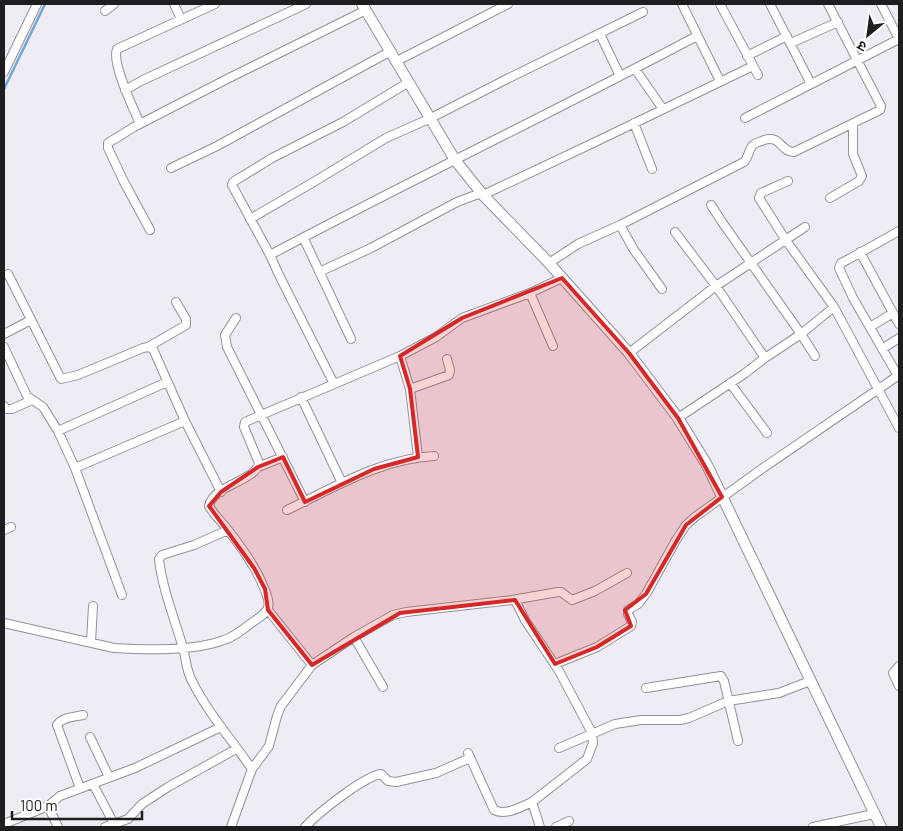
<svg xmlns="http://www.w3.org/2000/svg" width="903" height="831" viewBox="0 0 903 831" font-family="Barlow,'Noto Sans Devanagari',sans-serif">
<style>
.lines{fill:none;stroke-linecap:round;stroke-linejoin:round}
.stream{stroke:#72a8d3;stroke-width:2.5}
.minor-casing{stroke:#929198;stroke-width:10}
.tertiary-casing{stroke:#929198;stroke-width:12}
.minor{stroke:#fff;stroke-width:8}
.tertiary{stroke:#fff;stroke-width:10}
.marked{fill:#d62828;fill-opacity:0.2;stroke:#d62828;stroke-width:4;stroke-linejoin:round}
</style>
<rect width="100%" height="100%" fill="#eeedf5"/>
<g class="lines">
<path class="stream" d="M4 89 45 4"/>
<defs>
<path id="minor" d="M174 4 181 19
M682 4 720 81
M720 4 758 75
M770 4 811 84
M881 4 899 39
M105 11 114 4
M600 34 620 76
M791 43 838 22
M747 56 787 36
M397 61 508 4
M635 69 663 109
M4 72 37 4
M125 90 143 80 306 4
M745 118 899 39
M634 123 652 169
M140 124C134 109 111 63 117 49L215 4
M171 168 217 146 391 51
M788 181 761 193 759 198 785 239 834 307 899 428
M483 195 589 145 753 66
M830 198 859 181 862 176 853 154V124
M711 205 722 222 801 334 815 356
M250 219 312 183 386 138 431 118 501 82 643 12
M620 225 634 250 662 289
M150 230 123 180 108 148V143L134 127 229 78 366 10
M675 232 716 286 765 358 801 334 834 307
M304 239 351 339
M860 252 899 324
M270 255C411 180 556 111 697 36
M549 263 578 244 620 225 744 162C749 157 748 150 753 145 756 142 760 142 764 140 782 135 780 152 794 152L880 110 881 106 828 4
M319 272 371 248 457 202 481 193
M8 274 61 379 78 375 143 348 148 347 153 349 185 421 221 492
M530 293 553 346
M236 318 225 335 227 347 305 502
M870 327 893 313
M4 334 31 320
M4 347 27 396 43 407 58 431 75 468 122 595
M148 347 186 325V319L176 302
M882 349 899 338
M629 353 716 286 805 227
M400 356 410 389 418 457
M898 376 853 298 839 268 841 263 849 259 899 231
M730 383 767 433
M334 384 278 273 270 255 232 185 233 182 272 158 343 122 409 82
M410 389 449 375 450 370 447 359
M301 397 342 483
M4 406 7 409H12L32 400
M678 418 744 374 765 358
M58 431 167 382
M258 467 283 457
M75 468 185 421
M287 510C335 487 380 459 434 456
M4 530 11 527
M228 530 194 545 162 555 159 559C162 588 175 620 183 648 186 659 186 670 192 681 208 713 232 740 252 769L231 827
M515 600 525 620 559 671 592 733 593 743 587 759 532 802 540 827
M268 610 312 665
M4 623 114 648C145 650 192 651 221 641 232 638 241 631 250 624 267 612 274 610 264 588 256 567 241 547 228 530 222 522 214 515 209 506 213 485 256 481 259 463L244 427 245 422 400 356 436 337 462 318 530 293 562 278
M354 637 383 687
M91 642 93 606
M555 664 597 647 631 626 632 622 628 614V610L638 604 646 594 676 540 686 525 695 517 763 468 899 375
M899 666 893 673 899 686
M646 688 721 676 724 681 738 741
M90 737 109 777
M559 748 615 724 641 720H680L689 718 728 701 779 693 810 681
M468 753 494 810C505 816 521 807 532 802
M252 769 269 746 277 716 281 706 312 665 354 637 393 615 406 612 512 600 558 592H561L572 600 595 591 627 573
M93 784 114 824
M80 788 57 725C62 717 74 717 83 715
M48 806 58 827
M4 824 48 806 60 796 135 768 221 727
M105 827 128 819 142 804 168 787 236 749
M305 827C318 813 363 777 381 774L388 781 396 782 436 773 470 758
M556 827 569 821
M813 827 874 814"/>
<path id="tertiary" d="M362 4 455 160 483 195 549 263 629 353 678 418 707 465 881 827"/>
</defs>
<use href="#minor" class="minor-casing"/>
<use href="#tertiary" class="tertiary-casing"/>
<use href="#minor" class="minor"/>
<use href="#tertiary" class="tertiary"/>
</g>
<path class="marked" d="M562 278 629 353 678 418 722 497 686 525 646 594 625 610 631 626 597 647 555 664 515 600 400 613 312 665 268 610 265 589 254 568 209 506 221 492 258 467 283 457 305 502 374 469 418 457 410 389 400 356 462 318Z"/>
<rect width="903" height="831" fill="none" stroke="#1e1d20" stroke-width="10"/>
<g transform="translate(868 35) rotate(209)" stroke="#ffffff" stroke-width="4" paint-order="stroke">
<path d="M0-4L9 19L0 12L-9 19Z" fill="#1e1d20"/>
<text y="-8" font-size="14" font-weight="bold" text-anchor="middle" fill="#1e1d20">उ</text>
</g>
<path d="M12 811v8h130v-8" fill="none" stroke="#1e1d20" stroke-width="2.5"/>
<text x="20" y="811" font-size="15" fill="#1e1d20" stroke="#ffffff" stroke-width="4" paint-order="stroke">100 m</text>
</svg>
